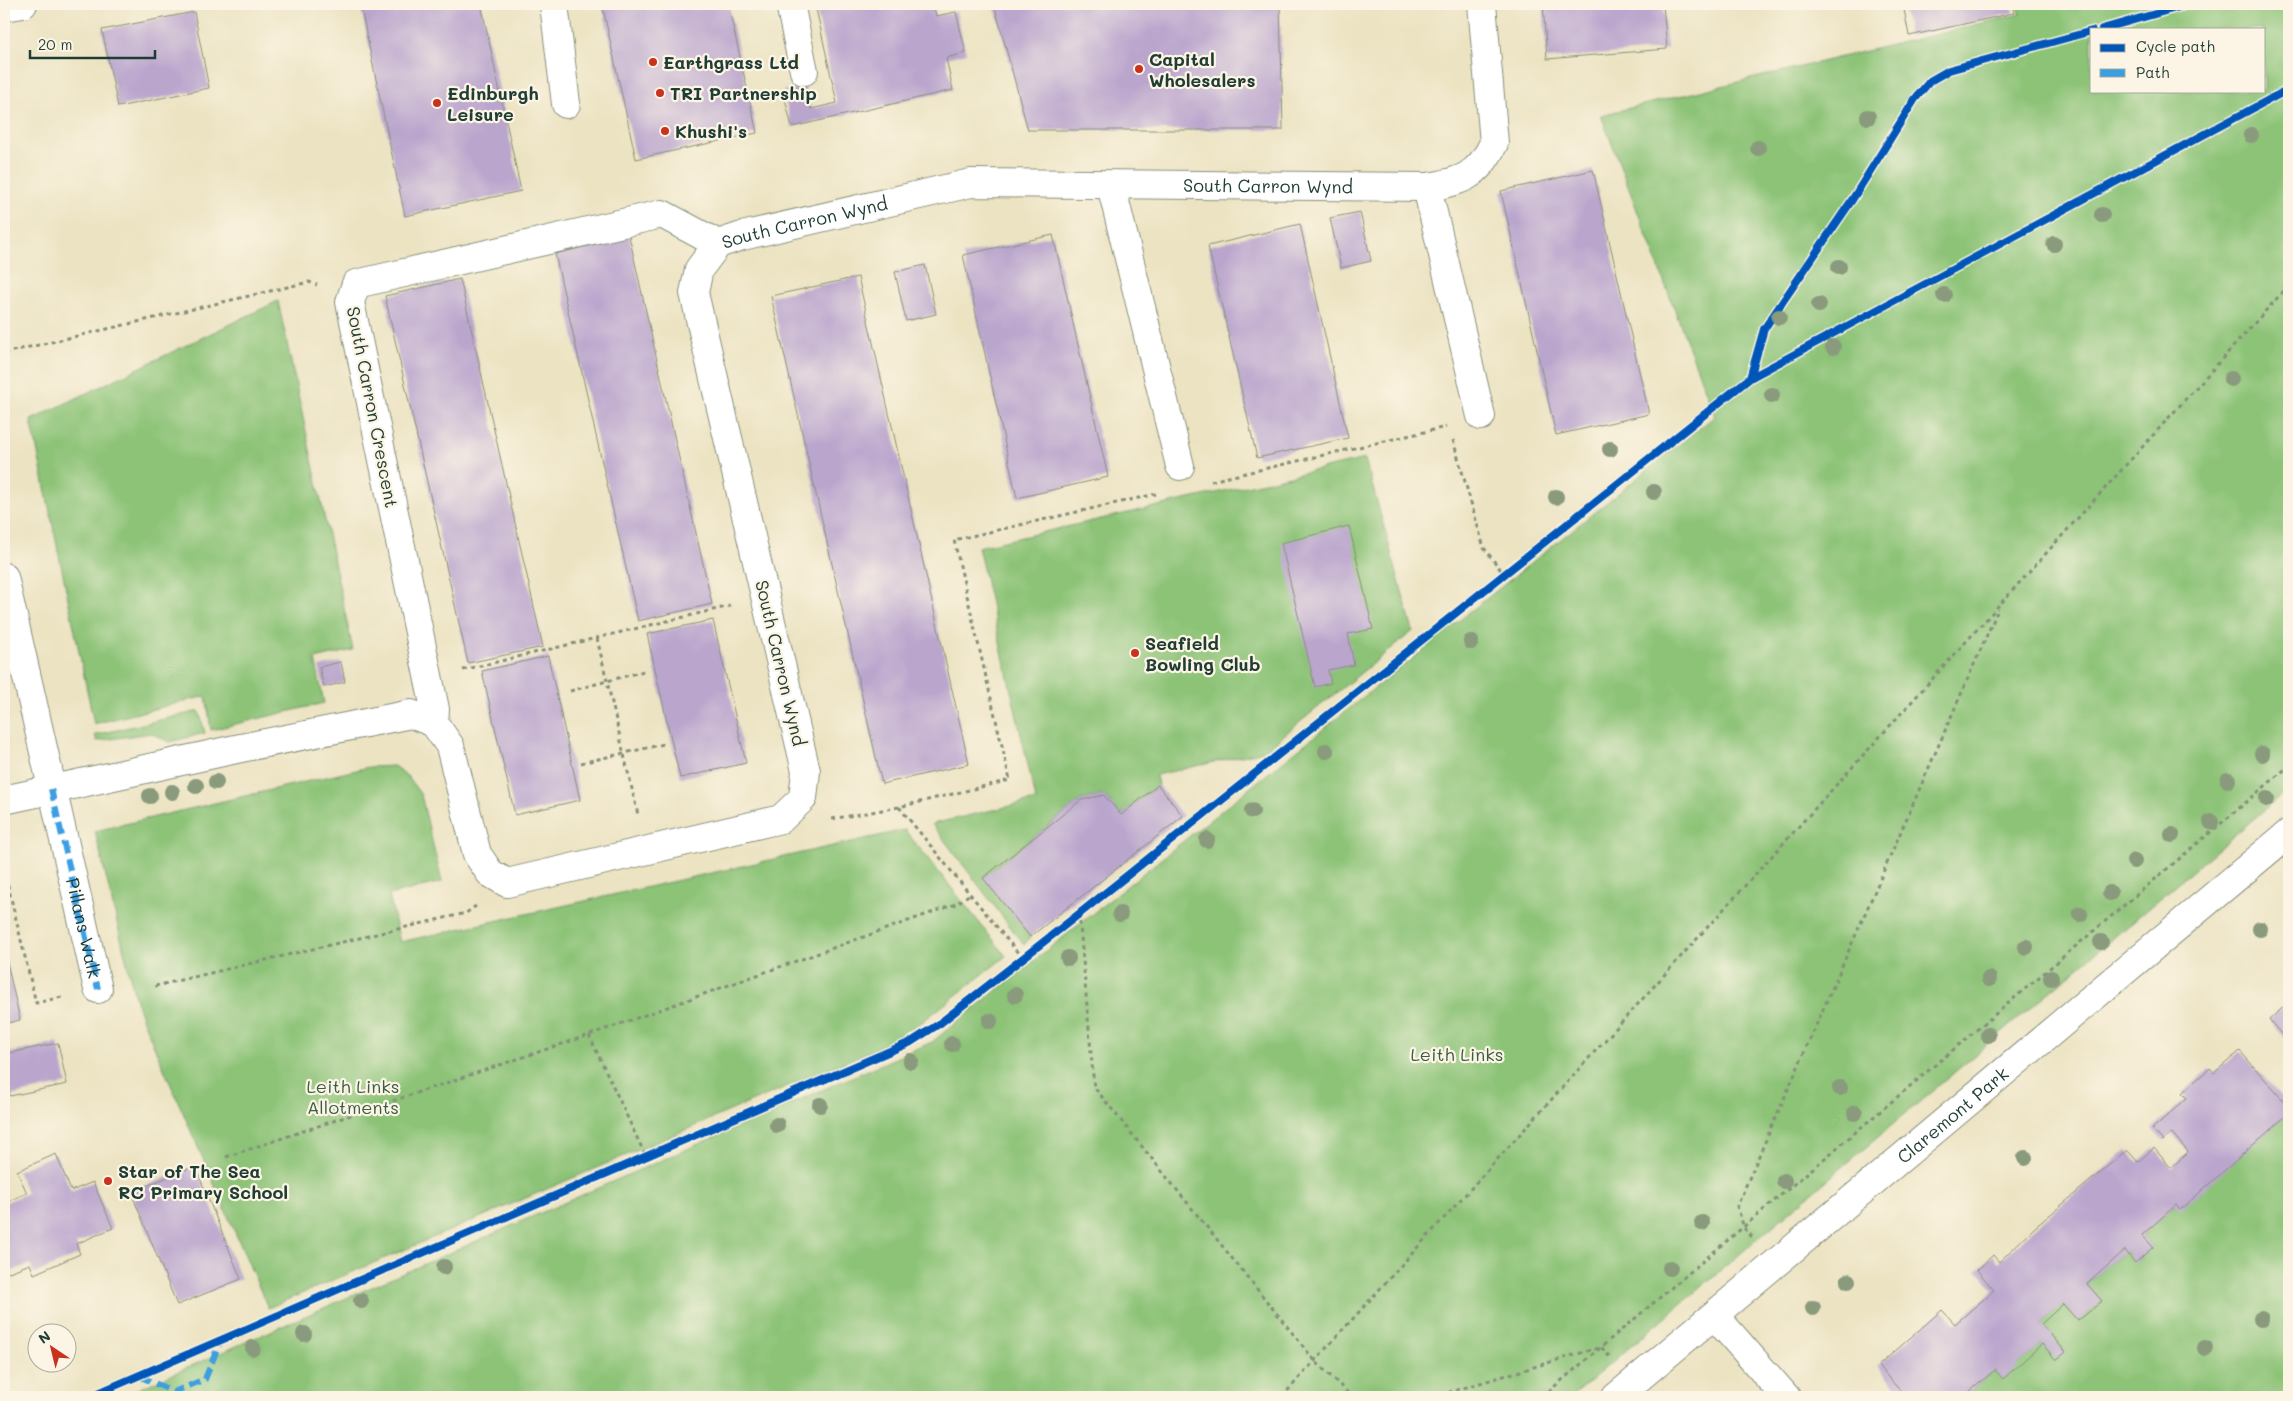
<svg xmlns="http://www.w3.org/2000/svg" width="2293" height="1401" viewBox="0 0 2293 1401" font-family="Mali,sans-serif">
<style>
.green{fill:#8cc377;stroke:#568056;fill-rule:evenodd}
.building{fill:#baa5cd}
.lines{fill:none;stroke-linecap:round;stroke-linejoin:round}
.minor-casing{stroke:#86907b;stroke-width:30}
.path{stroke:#86907b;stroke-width:3;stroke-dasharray:4 4;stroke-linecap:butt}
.minor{stroke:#fff;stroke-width:28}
.quiet{stroke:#3c9ee2;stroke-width:6;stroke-dasharray:12 6;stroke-linecap:butt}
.cycleway-casing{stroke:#fcf5e5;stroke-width:11}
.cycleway{stroke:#0057b8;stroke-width:8}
.tree{fill:#8a9a7d}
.poi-dot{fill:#c8321e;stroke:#fcf5e5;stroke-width:2}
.labels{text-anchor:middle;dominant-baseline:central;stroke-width:4.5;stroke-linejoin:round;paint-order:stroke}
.poi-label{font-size:18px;font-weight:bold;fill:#1f3d34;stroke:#fcf5e5;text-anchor:start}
.street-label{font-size:18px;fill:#1f3d34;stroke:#fcf5e5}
.park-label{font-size:18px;fill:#3a5e45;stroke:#fcf5e5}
</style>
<rect width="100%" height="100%" fill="#fcf5e5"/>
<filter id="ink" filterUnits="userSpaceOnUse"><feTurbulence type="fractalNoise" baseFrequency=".02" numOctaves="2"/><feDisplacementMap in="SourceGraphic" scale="10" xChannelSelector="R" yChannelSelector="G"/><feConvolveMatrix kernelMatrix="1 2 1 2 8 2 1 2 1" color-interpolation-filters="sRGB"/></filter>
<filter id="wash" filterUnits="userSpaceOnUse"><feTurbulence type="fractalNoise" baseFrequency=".0096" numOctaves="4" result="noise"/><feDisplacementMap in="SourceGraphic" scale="20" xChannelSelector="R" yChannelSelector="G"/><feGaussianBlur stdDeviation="1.12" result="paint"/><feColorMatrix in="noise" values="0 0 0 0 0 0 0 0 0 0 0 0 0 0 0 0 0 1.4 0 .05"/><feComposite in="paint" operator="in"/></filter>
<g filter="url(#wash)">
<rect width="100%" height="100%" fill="#ece3c2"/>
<path class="green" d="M2018 4H2289V789L1571 1397H120L932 1042 1715 416 1601 115 2020 14ZM2092 29H2264V91H2092Z
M278 301 353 650 315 659 324 703 211 730 206 696 94 724 31 420Z
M1365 459 1413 631 1264 751 1156 775 1158 785 1121 815 1104 795 1081 800 983 877 1030 937 1024 945 932 824 1036 800 978 547Z
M199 711 205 733 169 742 151 733 97 741 95 735Z
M394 766 408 777 421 795 442 882 389 895 400 942 905 830 1006 956 922 1022 889 1043 268 1308 144 1023 136 1001 95 831 369 767Z
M2289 1113V1397H1963L1995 1370 2003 1378 2042 1344 2057 1360 2065 1351 2041 1324 2063 1304 2079 1321 2102 1301 2087 1284 2125 1250 2136 1262 2153 1247 2142 1235 2176 1205 2180 1209Z"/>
<g id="blocks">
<path class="building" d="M360 4H481L521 191 405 216Z
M602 4H728L757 133 636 159Z
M815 4H933L936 16 956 12 966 53 946 58 953 90 792 127 783 91 805 86 811 109 837 103Z
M994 4H1280L1283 130H1028Z
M1543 4H1663L1667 49 1547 59Z
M1903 4H2012L2014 13 1909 36Z
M194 12 209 88 118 107 102 30Z
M1593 170 1649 414 1556 435 1501 191Z
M1360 212 1371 261 1341 268 1330 218Z
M1300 224 1348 438 1257 458 1208 246Z
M1053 235 1108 477 1017 498 963 255Z
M629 236 712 604 638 621 555 254Z
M925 265 936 314 906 321 895 272Z
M858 277 969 764 882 784 771 296Z
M460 279 543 647 468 663 385 296Z
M1349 526 1373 629 1348 634 1354 665 1328 670 1331 683 1315 687 1281 543Z
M713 620 746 763 680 778 647 634Z
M548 656 580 800 515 815 482 671Z
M341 662 345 682 324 687 319 667Z
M1158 785 1183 816 1030 937 983 878 1081 800 1104 795 1121 815Z
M4 949 20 1020 4 1024Z
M2289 1002V1043L2269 1020Z
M58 1043 67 1084 10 1096 4 1067V1054Z
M2240 1051 2289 1107V1113L2180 1210 2176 1205 2142 1235 2153 1247 2135 1263 2125 1250 2087 1284 2102 1301 2078 1321 2063 1304 2041 1324 2066 1352 2056 1360 2042 1344 2003 1379 1995 1370 1963 1397H1906L1878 1366 1942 1310 1955 1324 1994 1290 1977 1270 1993 1255 1999 1262 2033 1229 2127 1150 2138 1162 2154 1148 2171 1168 2188 1152 2172 1133 2163 1141 2152 1129 2187 1098 2182 1093 2194 1082 2210 1068 2214 1073Z
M56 1154 71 1191 93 1182 113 1228 76 1244 80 1254 34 1274 30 1264 4 1274V1203L27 1193 17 1171Z
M195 1166 241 1279 177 1305 131 1192Z"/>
</g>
</g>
<g filter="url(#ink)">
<use href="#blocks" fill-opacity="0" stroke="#86907b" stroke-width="1"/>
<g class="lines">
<defs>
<g id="minor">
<path d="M554 4 566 104"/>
<path d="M790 4 804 71"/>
<path d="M4 7 23 4"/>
<path d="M1111 185 1180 466"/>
<path d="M1427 187 1481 416"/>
<path id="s1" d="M4 577 98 989"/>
<path d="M434 723 435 709 350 302 356 284 662 214 718 244"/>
<path id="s2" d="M4 800 236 749 411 714 434 723 450 746 477 854 490 873 507 883 781 819 803 798 806 771 694 293 699 269 718 244 742 236 971 183 1427 187C1462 182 1478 176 1494 143L1482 4"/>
<path d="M1714 1315 1786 1397"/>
<path id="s3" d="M1616 1397 2289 833"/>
</g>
</defs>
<use href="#minor" class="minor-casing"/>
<path class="path" d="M4 353 309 282 317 285
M1453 440 1484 548 1503 573
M1211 481 1446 427
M597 638 638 815
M463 670 730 606
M570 691 648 670
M581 763 664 744
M899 807 1023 959
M832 819 899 807 1010 780 954 540 1156 494
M4 869 36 1003 62 997
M1079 914 1094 1087 1315 1361 1352 1397
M155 986 466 913 476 906
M589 1035 646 1157
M226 1157 589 1035 956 904 970 894
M1752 1237 1744 1228 1737 1206 1997 612
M1282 1397 2289 285
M1433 1397 1601 1347 1610 1357
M1542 1397 2289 766"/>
<use href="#minor" class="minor"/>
<path class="quiet" d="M51 789 98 989
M139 1376 174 1392 205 1379 221 1340"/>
<defs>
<path id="cycleway" d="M2102 29 2190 4
M1750 378 1764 329 1852 200 1915 99 1930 81 1949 70 2092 31
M89 1397 911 1042 939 1024 1079 914 1750 378 2289 89"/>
</defs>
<use href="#cycleway" class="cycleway-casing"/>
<use href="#cycleway" class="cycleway"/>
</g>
<g class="tree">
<circle cx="1868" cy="117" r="8"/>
<circle cx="2251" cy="135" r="8"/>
<circle cx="1758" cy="148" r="8"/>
<circle cx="2102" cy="215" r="8"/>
<circle cx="2054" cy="244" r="8"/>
<circle cx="1839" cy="267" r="8"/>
<circle cx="1944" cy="295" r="8"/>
<circle cx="1819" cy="305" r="8"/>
<circle cx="1779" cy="317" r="8"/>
<circle cx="1833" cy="347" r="8"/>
<circle cx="2231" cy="379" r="8"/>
<circle cx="1772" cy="395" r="8"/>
<circle cx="1610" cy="449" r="8"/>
<circle cx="1654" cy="492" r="8"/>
<circle cx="1556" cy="497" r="8"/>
<circle cx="1471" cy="642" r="8"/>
<circle cx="1326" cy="751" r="8"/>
<circle cx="2262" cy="754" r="8"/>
<circle cx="2228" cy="780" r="8"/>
<circle cx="216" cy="782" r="8"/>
<circle cx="196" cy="786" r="8"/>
<circle cx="172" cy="792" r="8"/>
<circle cx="150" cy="796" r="8"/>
<circle cx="2267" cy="799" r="8"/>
<circle cx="1252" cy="811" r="8"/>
<circle cx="2211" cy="822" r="8"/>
<circle cx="2172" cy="835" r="8"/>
<circle cx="1207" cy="840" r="8"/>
<circle cx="2134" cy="861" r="8"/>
<circle cx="2110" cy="893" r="8"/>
<circle cx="1120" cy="914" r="8"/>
<circle cx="2080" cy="914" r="8"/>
<circle cx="2260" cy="929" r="8"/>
<circle cx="2101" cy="942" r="8"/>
<circle cx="2026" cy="947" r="8"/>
<circle cx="1068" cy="958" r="8"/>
<circle cx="2051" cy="978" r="8"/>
<circle cx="1989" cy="979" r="8"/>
<circle cx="1015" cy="995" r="8"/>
<circle cx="990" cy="1021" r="8"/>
<circle cx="1988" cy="1035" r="8"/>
<circle cx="952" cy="1044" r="8"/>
<circle cx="911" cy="1061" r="8"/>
<circle cx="1840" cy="1088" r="8"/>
<circle cx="820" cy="1105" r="8"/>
<circle cx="1855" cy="1113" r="8"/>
<circle cx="777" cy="1125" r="8"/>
<circle cx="2025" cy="1158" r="8"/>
<circle cx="1784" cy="1181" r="8"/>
<circle cx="1702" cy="1223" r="8"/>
<circle cx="444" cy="1267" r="8"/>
<circle cx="1670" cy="1268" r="8"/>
<circle cx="1848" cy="1281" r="8"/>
<circle cx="361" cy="1301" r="8"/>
<circle cx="1813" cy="1308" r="8"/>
<circle cx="2261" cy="1319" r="8"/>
<circle cx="304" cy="1334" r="8"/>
<circle cx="253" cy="1348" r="8"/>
<circle cx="2205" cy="1348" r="8"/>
</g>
</g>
<g class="poi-dot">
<circle cx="653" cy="62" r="5"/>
<circle cx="1139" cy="69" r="5"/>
<circle cx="660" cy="93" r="5"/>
<circle cx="437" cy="103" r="5"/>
<circle cx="665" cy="131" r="5"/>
<circle cx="1135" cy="653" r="5"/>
<circle cx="108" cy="1181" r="5"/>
</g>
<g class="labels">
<g class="poi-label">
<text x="1149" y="59">Capital<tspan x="1149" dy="21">Wholesalers</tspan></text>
<text x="663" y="62">Earthgrass Ltd</text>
<text x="447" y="93">Edinburgh<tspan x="447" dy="21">Leisure</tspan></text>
<text x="670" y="93">TRI Partnership</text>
<text x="675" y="131">Khushi's</text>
<text x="1145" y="643">Seafield<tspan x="1145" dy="21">Bowling Club</tspan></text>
<text x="118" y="1171">Star of The Sea<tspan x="118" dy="21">RC Primary School</tspan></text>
</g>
<g class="street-label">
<text stroke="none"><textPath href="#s2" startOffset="2066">South Carron Wynd</textPath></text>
<text stroke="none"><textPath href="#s2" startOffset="1598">South Carron Wynd</textPath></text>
<text transform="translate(373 407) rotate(79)">South Carron Crescent</text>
<text transform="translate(781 663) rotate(77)">South Carron Wynd</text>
<text stroke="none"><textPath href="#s1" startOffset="360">Pillans Walk</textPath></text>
<text stroke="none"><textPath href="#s3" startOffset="439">Claremont Park</textPath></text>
</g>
<g class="park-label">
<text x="1457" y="1054">Leith Links</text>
<text x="353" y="1086">Leith Links<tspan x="353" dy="21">Allotments</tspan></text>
</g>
</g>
<rect width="2293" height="1401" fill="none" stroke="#fcf5e5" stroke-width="20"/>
<rect x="2090" y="28" width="175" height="65" fill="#fcf5e5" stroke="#a4ab9e"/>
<rect x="2100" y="44" width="25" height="8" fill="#0057b8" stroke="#a4ab9e"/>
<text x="2136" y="52" font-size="15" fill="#1f3d34">Cycle path</text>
<rect x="2100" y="69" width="25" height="8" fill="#3c9ee2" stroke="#a4ab9e"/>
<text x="2136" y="78" font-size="15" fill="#1f3d34">Path</text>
<g transform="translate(52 1348) rotate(325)"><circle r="24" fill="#fcf5e5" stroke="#a4ab9e"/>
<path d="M0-4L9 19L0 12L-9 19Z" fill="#c8321e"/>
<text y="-8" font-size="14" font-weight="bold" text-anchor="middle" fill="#1f3d34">N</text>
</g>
<path d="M30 50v8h125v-8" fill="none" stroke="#1f3d34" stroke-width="2.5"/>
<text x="38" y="50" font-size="15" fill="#1f3d34" stroke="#fcf5e5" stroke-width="4" paint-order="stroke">20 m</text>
</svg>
